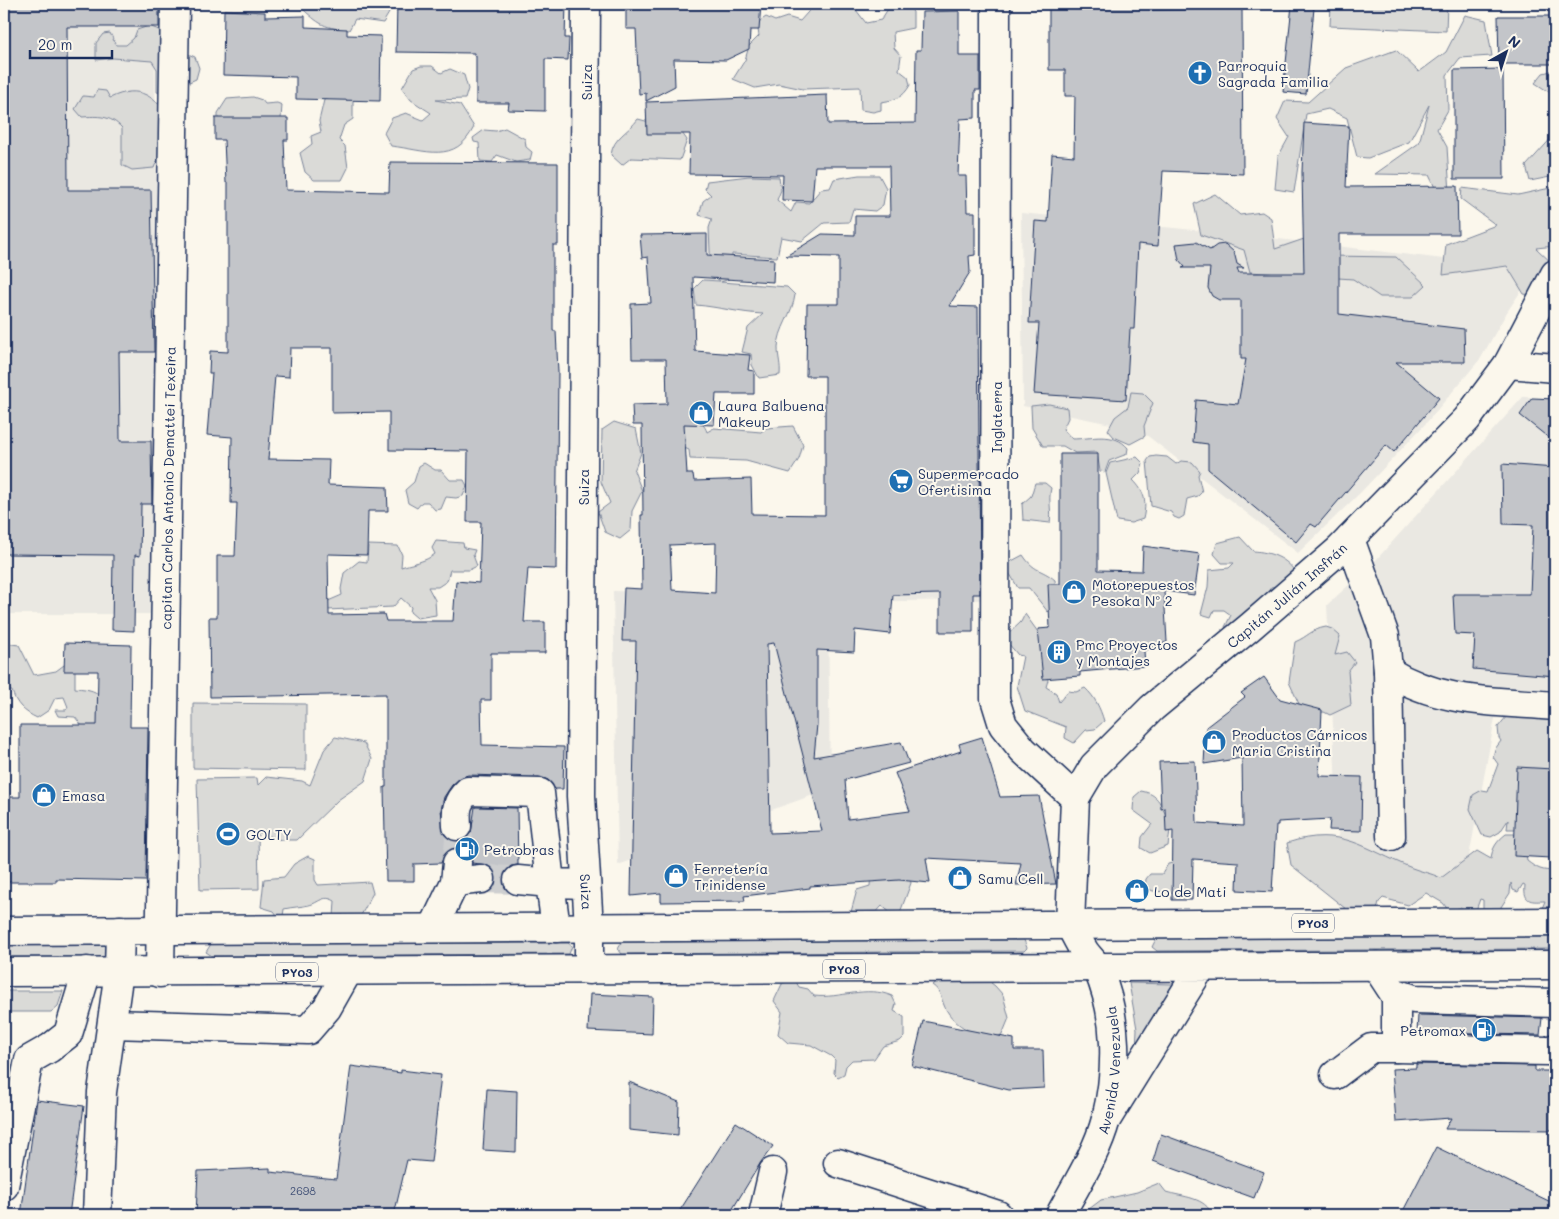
<svg xmlns="http://www.w3.org/2000/svg" width="1559" height="1219" viewBox="0 0 1559 1219" font-family="Mali,sans-serif">
<style>
.built{fill:#eae8e2}
.green{fill:#dadad7;stroke:#7a849a}
.building{fill:#c3c5c9;stroke:#1b2f5e;fill-rule:evenodd}
.lines{fill:none;stroke-linecap:round;stroke-linejoin:round}
.minor-tunnel{stroke:#cecfd0;stroke-width:28;stroke-dasharray:28 14;stroke-linecap:butt}
.minor-casing{stroke:#1b2f5e;stroke-width:31}
.major-casing{stroke:#1b2f5e;stroke-width:31}
.highway-casing{stroke:#1b2f5e;stroke-width:31}
.minor{stroke:#fbf7ec;stroke-width:28}
.major{stroke:#fbf7ec;stroke-width:28}
.highway{stroke:#fbf7ec;stroke-width:28}
.labels{text-anchor:middle;dominant-baseline:central;stroke-width:4;stroke-linejoin:round;paint-order:stroke}
.number-label{font-size:11px;fill:#455479}
.shield{fill:#fbf7ec;stroke:#5e6b89;stroke-width:1}
.shield-label{font-size:12px;font-weight:bold;fill:#1b2f5e}
.poi-label{font-size:14px;fill:#1b2f5e;stroke:#fbf7ec;text-anchor:start}
.street-label{font-size:14px;fill:#1b2f5e;stroke:#fbf7ec}
</style>
<rect width="100%" height="100%" fill="#fbf7ec"/>
<filter id="ink" filterUnits="userSpaceOnUse"><feTurbulence type="fractalNoise" baseFrequency=".02" numOctaves="2"/><feDisplacementMap in="SourceGraphic" scale="10" xChannelSelector="R" yChannelSelector="G"/><feConvolveMatrix kernelMatrix="1 2 1 2 8 2 1 2 1" color-interpolation-filters="sRGB"/></filter>
<g filter="url(#ink)">
<path class="built" d="M4 4H154L162 614H4Z
M1021 213 1245 235 1535 270 1507 312 1481 358 1427 422 1361 492 1298 553 1140 430 1023 406Z
M1523 397 1555 398V698L1500 692 1464 883 1340 868 1327 605 1376 560Z
M979 513 981 600 828 602 830 789 618 865 613 591 797 596 796 515Z"/>
<path class="green" d="M297 4H385L389 13 383 23 355 19 349 30C320 28 318 22 297 4Z
M815 4 853 6 866 23 881 20 891 4H906L913 12V28L893 32 894 48 901 56 899 70 908 77 910 85C903 98 895 100 881 102V110L873 112 861 110 860 87 803 89 779 84 755 88 733 79 745 60 749 46 759 36 757 23 766 17 775 21 787 17 800 21Z
M1331 4H1447L1446 31 1330 26Z
M1465 15 1486 20 1492 56 1460 58 1447 75 1448 110 1437 129 1447 147 1450 193 1439 196 1429 175 1375 174 1419 143 1429 105 1409 142 1368 158 1357 157 1347 118 1328 109 1306 114 1294 192 1275 189 1278 157 1289 137 1277 119 1285 101 1308 102 1346 68 1396 50 1419 72 1446 52Z
M149 26 159 30 163 43 195 57 199 68 196 79 162 94 157 92V69L152 61 113 58 96 60V43L103 34 110 33 116 45H126L134 38 137 30Z
M421 66H432L441 73 450 69 464 75 468 89 465 99 436 100 460 105 474 127C455 165 426 150 391 146L384 133 392 118 406 113 423 120 431 113 411 100 402 88 413 69Z
M1555 70V90L1549 92 1535 83 1543 73Z
M97 90 106 91 110 98C141 83 154 97 173 121L154 168 132 170 122 165V128C110 115 98 116 82 117L75 109 83 96 94 97Z
M342 94 353 99V119L344 125 339 140 345 146 348 168 342 180H314L305 172 300 153 312 144 311 136 321 132 319 121 324 100Z
M253 97 262 100 265 104 277 103 282 105 281 119H218V113L227 99Z
M638 119 680 130 687 140 680 160 631 158 622 165 611 155C613 137 629 132 638 119Z
M505 128 525 139 526 147 532 152 530 160 516 162 497 155 492 162 480 161 479 143 474 142 473 138 484 130 496 131Z
M1555 134V176L1530 181 1526 166Z
M859 175H879L886 188 883 205 875 211 853 209 849 222 824 223 802 241 781 237 777 257 732 254V278L721 282 787 287 795 295C793 313 778 329 778 348 778 358 781 364 780 375L759 378 752 365 751 354 742 352 748 328 763 314C740 313 719 307 696 305L694 289 703 280 720 281 711 274 709 228 712 219 699 215 703 201 711 195 705 189 707 181 749 176 779 177 781 190 777 200 791 212 796 202 809 203 821 189 830 188 834 179Z
M1555 187V246L1536 248 1555 266 1543 297 1524 294 1507 266 1443 275 1446 244 1496 225 1461 199 1462 188 1518 195Z
M1215 194 1240 215 1262 212 1271 218 1275 249 1304 239 1330 256 1396 257 1426 285 1413 297H1380L1353 279 1250 272 1244 250 1201 235 1194 204Z
M1131 392 1143 393 1153 403 1144 426 1145 436 1130 444 1114 437 1108 430 1115 417 1128 407Z
M1049 404 1067 408 1068 418 1063 429 1072 439C1091 439 1114 431 1128 448L1127 454 1109 461 1105 472 1100 471 1097 452 1075 453 1063 446H1043L1032 428 1031 406Z
M679 417C690 418 703 419 707 432L714 428 761 432 766 428 793 426 803 445 799 459 790 473 746 461 690 459 689 450 675 444Z
M614 422 636 429 641 453 634 471 642 491 632 511 631 530 620 539 605 532 598 512 610 503 601 482 602 430Z
M1156 456 1167 457 1176 464 1181 461 1192 462 1200 471 1198 475 1202 492 1198 496 1187 499 1184 516 1179 519 1174 517 1171 512 1151 506 1147 461 1150 457Z
M1137 457 1143 463 1140 473 1133 480C1145 492 1147 502 1143 519L1131 523 1117 521 1106 473 1110 463Z
M424 463 435 470H441L450 480H464L467 486 463 496 456 498 446 497 441 509 435 510 428 502H422L417 508 408 503 405 490 414 482 419 466Z
M1035 483H1045L1051 488C1048 501 1052 511 1050 523L1023 520 1022 504 1031 496Z
M1240 537 1253 551C1270 552 1288 558 1296 574L1282 585 1271 587 1259 610 1232 638 1225 627 1231 615 1224 610H1214L1211 617 1201 614 1208 587 1209 570 1229 568 1234 563H1222L1214 554 1217 543Z
M436 541 463 543 464 548 475 550 473 555 477 566 469 570H450L447 581 438 587H428L435 600 436 615 417 618 410 612 411 607 401 598 393 607 305 611 342 595 341 589 344 573 359 561 367 562 368 545 398 546 402 555 401 567C413 563 425 562 435 554L432 548Z
M1023 555C1035 573 1041 568 1055 580L1057 603 1048 612 1029 588H1018L1010 574 1008 563Z
M1025 614 1043 639 1048 680 1046 687 1056 693 1059 702 1068 691 1076 692 1085 688C1095 697 1100 708 1104 721L1095 729 1086 730 1074 743 1065 738 1066 727 1025 711 1017 686 1023 656 1018 655 1004 638 1021 622Z
M1326 627 1332 629 1340 636 1335 655 1347 652 1355 662 1348 671 1351 705 1330 715 1324 712 1313 713 1299 704 1289 682 1295 642C1309 636 1310 630 1326 627Z
M4 643 19 645 34 675 56 671 68 662H75V688C106 690 102 698 104 725L82 726 75 717 58 716 55 710H66L68 707 64 697 55 698 49 710 37 718C24 712 16 704 12 691H4Z
M193 703 306 704V770L193 768Z
M1511 711 1555 719V770L1547 773 1520 829H1507L1508 820 1500 832 1491 837 1482 835 1470 809 1473 795 1482 790 1488 791 1498 764 1493 757 1495 749 1501 741 1499 738 1498 727Z
M335 737 364 743 372 759 365 781 338 800 297 840H281L258 832 259 889 200 890 197 779 257 778 258 785 266 777 302 781 310 785 324 750Z
M1141 791C1164 795 1159 810 1171 821L1168 846 1150 853 1141 848 1142 837 1152 824 1133 810 1134 797Z
M1506 834H1514L1525 841 1527 861C1536 868 1543 872 1555 870V919L1543 906 1545 901C1533 901 1523 904 1525 885L1523 884 1518 892 1513 890 1511 883 1510 893 1501 907 1492 913 1483 910V900L1480 899 1476 910 1466 911 1461 907 1449 911 1443 903 1426 893 1408 905 1383 898 1379 902 1376 913 1360 914 1346 909 1291 865 1287 843C1342 825 1364 849 1412 868 1422 872 1431 873 1441 878L1477 851 1491 859C1492 848 1497 841 1506 834Z
M308 856 315 859V880L318 885 370 882 373 893C366 905 363 914 354 925L334 917 335 901C323 894 319 903 309 905 301 907 292 907 284 909L283 916 277 915 274 911 261 907 264 879 284 877 294 864Z
M906 861 911 883 898 918 882 906 871 918 851 912 857 890 870 886 871 872Z
M1173 863 1179 893 1153 891 1145 887 1146 879 1150 874H1162L1168 864Z
M1555 937V949L1157 951 1152 947 1156 939Z
M1024 940 1027 948 1024 951 622 954 618 949 622 942Z
M568 943 572 946 569 954 212 956 206 952 211 944Z
M4 945H115L116 957H4Z
M939 979H986L995 986 1003 995 1009 1018 1002 1035C982 1040 958 1029 947 1011 941 1002 942 991 932 985Z
M790 981 796 982 799 987 808 989 814 996C840 999 866 985 892 996L896 1004 894 1011 904 1017V1037L900 1041 883 1046 874 1059 852 1060 846 1066 844 1074 838 1077 834 1073 835 1060 831 1056 811 1045 788 1043 778 1034 782 1012 774 1001 782 984Z
M1129 983 1173 984 1136 1050 1137 1029Z
M4 991H63L58 1006 51 1012H4Z
M1159 1183 1166 1192C1183 1197 1206 1197 1212 1215H1081L1101 1200 1137 1192Z"/>
<path class="building" d="M4 4H159V27H67L68 190H151L154 352H119L120 441H151L152 504H141L140 556 135 555 134 631 112 630 113 555 4 554Z
M397 4H566L565 38H569L568 60 545 59V111L508 110 509 103H476V56H474V53L396 52Z
M626 4H761L759 30H750L749 49 726 60 674 59 675 86 646 101V93L639 94 636 29H626Z
M1049 4H1149L1150 10 1242 9 1243 174 1163 171 1158 246 1138 244 1134 329H1130L1126 400 1034 394 1039 323H1029L1035 221 1048 222 1052 154 1074 156 1075 96H1065V70H1049Z
M1292 5 1314 8 1306 94 1283 92Z
M224 10 265 12V17L305 16V27L347 29V35L381 36 380 101 296 99V77L223 75Z
M959 11V56H980V90H975V118L960 119 958 176H966L967 212H975V255L969 256 970 272 949 306 978 307 980 594H973V632H940V594L893 595 890 634 855 630 854 652 817 650V724L814 757 901 742 909 763 845 780 848 819 910 811 895 773 961 751 959 744 982 737 1000 797 1039 796 1056 884 1016 885 1021 863 926 858 930 883 899 880 810 886V888L744 896 745 901 661 902V893L631 896 636 641H622L624 588 642 589 641 515H643L642 425H633L632 405 667 404 666 359H632L631 304 651 303 648 257 642 258 640 235 707 234V255L774 259 773 282 693 277 695 351 750 355 748 370 754 371V394H716L714 425 684 424 687 474H693L694 481 751 479 752 514 825 515V376H806L807 304H839V257L786 256 822 234 855 235V216H890L889 166H815L812 201 782 200 783 175 689 174 690 134H647L646 102 827 95 828 124 915 123 916 50H921L922 12ZM716 543 715 593 672 590 670 545ZM774 643 809 779 822 831 770 833 767 644Z
M1498 16H1555V64H1499Z
M1503 69 1504 179H1454V70Z
M215 118H288V140H284L286 190 389 192 390 162 558 163V245H553V331H556L558 372 556 569 528 568 524 622H545V653H491V700H481L482 745 564 747 563 789H555L548 780 540 777 468 775 462 777 452 785 444 797 441 810 444 834 450 840 457 842 466 839 471 833 475 807 517 808 518 865 511 866 505 871 502 879 505 888 493 889 497 878 493 869 487 865 472 863 467 851 458 847 450 849 445 853 441 863 414 864V881H386L384 787H386V694L210 697 209 617H217V556H235L237 503H231L232 437 207 435 212 373H209L210 351 228 352V183H226L224 140H215ZM290 348H332V413L389 412V450L468 451 467 522H481L479 583 456 581 453 621H386L384 614 329 615 328 554 367 555 368 511H388L387 487 328 485 329 460 268 459 275 376 289 377Z
M1304 123 1349 126 1346 187 1457 186 1458 234H1339V314L1464 329 1465 362H1396L1439 398 1394 452 1386 445 1316 527 1311 524 1296 542 1208 469V444L1193 442 1196 400 1238 404 1246 359H1241V300H1219L1212 296 1208 288 1210 268H1182L1185 267 1179 260 1176 244 1196 242 1210 250 1217 245 1225 244 1234 252 1237 264 1244 268H1237L1239 273H1304L1302 172Z
M1532 398 1555 399V443L1520 415Z
M1060 454H1098V570L1142 571 1143 546 1200 554 1194 595 1164 591 1167 642 1144 651 1145 666 1080 672V676L1043 679 1038 629 1050 628 1048 584H1060Z
M1502 464 1555 468V676L1473 669 1475 635 1455 634 1453 594H1530L1533 525 1503 524Z
M65 643 131 645 130 727H148L146 881 56 879V882H4V797H20V725H97L98 671H64Z
M1264 677 1280 699 1322 710 1319 776 1362 777 1361 831 1329 830 1330 819 1278 822V825H1276L1272 892 1237 890 1238 862 1193 859 1192 900H1172L1173 831 1166 832 1165 808 1161 809 1159 762 1195 761 1197 823 1243 826 1242 758 1204 764 1206 727 1245 697 1241 693Z
M1517 767 1553 769 1550 858 1514 856Z
M590 994 653 997 652 1034 588 1031Z
M1418 1015 1542 1018 1540 1035 1417 1033Z
M923 1021 1014 1039V1050H1043L1044 1088 1009 1090 912 1066Z
M1416 1064 1535 1066V1071H1555V1130L1445 1129 1451 1118 1396 1122 1392 1069 1416 1068Z
M351 1066 401 1073V1070L441 1075 431 1162 407 1160 394 1215H196L198 1171 270 1168V1172L336 1179Z
M629 1082 679 1102 678 1135 629 1130Z
M487 1089 517 1091 516 1152 483 1150Z
M37 1100 84 1106 69 1215H21Z
M736 1122 773 1146 761 1162 729 1215H677Z
M1161 1134 1264 1172 1254 1198 1153 1161Z
M1436 1147 1555 1204V1215H1401Z"/>
<g class="lines">
<path class="minor-tunnel" d="M457 863 459 839 457 826
M481 879 518 880"/>
<defs>
<g id="minor">
<path id="s1" d="M586 4 581 796 589 927V970"/>
<path d="M996 4 995 699 1003 725 1023 750 1075 798"/>
<path d="M1508 364 1555 368"/>
<path d="M1350 539 1385 636 1388 671 1391 836"/>
<path d="M1388 671C1440 704 1496 701 1555 706"/>
<path d="M457 826C456 810 456 802 468 791L540 793 550 883 586 884"/>
<path d="M518 880 550 883 556 928"/>
<path d="M455 882 481 879"/>
<path id="s2" d="M1070 925 1075 798 1094 766 1152 708 1250 627 1339 550 1467 419 1508 364 1555 274"/>
<path d="M433 928 455 882 457 863"/>
<path d="M1376 966 1393 992 1414 999 1555 1003"/>
<path id="s3" d="M160 973 175 4"/>
<path d="M112 1024 308 1030 327 1008 348 971"/>
<path d="M1396 1048 1548 1051 1555 1048"/>
<path d="M1335 1075 1371 1048H1396V995"/>
<path d="M838 1163 998 1215"/>
<path d="M4 1186 29 1060 50 1048 68 1034 87 971"/>
<path d="M97 1215 102 1092 119 971 120 930"/>
<path d="M763 1215 773 1172"/>
</g>
<g id="major">
<path id="s4" d="M1060 1215C1076 1185 1097 1153 1106 1119 1118 1071 1118 1016 1098 970 1096 963 1089 958 1085 952 1079 943 1075 934 1070 925"/>
</g>
<path id="highway" d="M4 931 1555 922
M4 972 1555 965
M1106 1120 1201 967"/>
</defs>
<use href="#minor" class="minor-casing"/>
<use href="#major" class="major-casing"/>
<use href="#highway" class="highway-casing"/>
<use href="#minor" class="minor"/>
<use href="#major" class="major"/>
<use href="#highway" class="highway"/>
</g>
</g>
<defs>
<symbol id="church-disc" viewBox="-11 -11 22 22"><circle r="9.5" fill="#1f6fb2" stroke="#fbf7ec"/><path d="M-1.2-6h2.4v3.5h3.3v2.4h-3.3V6h-2.4V-.1h-3.3v-2.4h3.3Z" fill="#fff"/></symbol>
<symbol id="shop-disc" viewBox="-11 -11 22 22"><circle r="9.5" fill="#1f6fb2" stroke="#fbf7ec"/><path d="M-5-2.5h2.3a2.7 3.5 0 0 1 5.4 0H5L5.5 6h-11ZM-1.5-2.5h3a1.5 2.3 0 0 0-3 0Z" fill="#fff"/></symbol>
<symbol id="supermarket-disc" viewBox="-11 -11 22 22"><circle r="9.5" fill="#1f6fb2" stroke="#fbf7ec"/><path d="M-6-5.5h2.5l.6 2H6L4.5 2H-2.5L-4.4-4H-6ZM-1.5 3.2a1.3 1.3 0 1 0 .1 0ZM3 3.2a1.3 1.3 0 1 0 .1 0Z" fill="#fff"/></symbol>
<symbol id="building-disc" viewBox="-11 -11 22 22"><circle r="9.5" fill="#1f6fb2" stroke="#fbf7ec"/><path d="M-4-6H4V6H1V3H-1V6H-4ZM-2.5-4.3h1.7v1.8h-1.7ZM.8-4.3h1.7v1.8H.8ZM-2.5-1h1.7V.8h-1.7ZM.8-1h1.7V.8H.8Z" fill="#fff"/></symbol>
<symbol id="stadium-disc" viewBox="-11 -11 22 22"><circle r="9.5" fill="#1f6fb2" stroke="#fbf7ec"/><path d="M0-5a6.5 5 0 1 0 0 10a6.5 5 0 1 0 0-10ZM-3.5-1.8h7v3.6h-7Z" fill="#fff"/></symbol>
<symbol id="fuel-disc" viewBox="-11 -11 22 22"><circle r="9.5" fill="#1f6fb2" stroke="#fbf7ec"/><path d="M-5.5-6h7V0h2V4h1.3V-2.5L3-4.5l.8-.8L6-3V5H2.5V1h-1V6h-7ZM-4.2-4.7v3.2H.2V-4.7Z" fill="#fff"/></symbol>
</defs>
<g fill-rule="evenodd">
<use href="#church-disc" x="1186" y="59" width="28" height="28"/>
<use href="#shop-disc" x="687" y="399" width="28" height="28"/>
<use href="#supermarket-disc" x="887" y="467" width="28" height="28"/>
<use href="#shop-disc" x="1060" y="578" width="28" height="28"/>
<use href="#building-disc" x="1045" y="638" width="28" height="28"/>
<use href="#shop-disc" x="1200" y="728" width="28" height="28"/>
<use href="#shop-disc" x="30" y="781" width="28" height="28"/>
<use href="#stadium-disc" x="214" y="820" width="28" height="28"/>
<use href="#fuel-disc" x="453" y="835" width="28" height="28"/>
<use href="#shop-disc" x="662" y="862" width="28" height="28"/>
<use href="#shop-disc" x="946" y="864" width="28" height="28"/>
<use href="#shop-disc" x="1123" y="877" width="28" height="28"/>
<use href="#fuel-disc" x="1470" y="1016" width="28" height="28"/>
</g>
<g class="labels">
<g class="number-label">
<text x="303" y="1190">2698</text>
</g>
<g class="shield">
<rect x="1292" y="913.5" width="42" height="19" rx="4"/>
<rect x="823" y="959.5" width="42" height="19" rx="4"/>
<rect x="276" y="962.5" width="42" height="19" rx="4"/>
</g>
<g class="shield-label">
<text x="1313" y="923">PY03</text>
<text x="844" y="969">PY03</text>
<text x="297" y="972">PY03</text>
</g>
<g class="poi-label">
<text x="1218" y="65">Parroquia<tspan x="1218" dy="16">Sagrada Familia</tspan></text>
<text x="718" y="405">Laura Balbuena<tspan x="718" dy="16">Makeup</tspan></text>
<text x="918" y="473">Supermercado<tspan x="918" dy="16">Ofertisima</tspan></text>
<text x="1092" y="584">Motorepuestos<tspan x="1092" dy="16">Pesoka Nº 2</tspan></text>
<text x="1076" y="644">Pmc Proyectos<tspan x="1076" dy="16">y Montajes</tspan></text>
<text x="1232" y="734">Productos Cárnicos<tspan x="1232" dy="16">Maria Cristina</tspan></text>
<text x="62" y="795">Emasa</text>
<text x="246" y="834">GOLTY</text>
<text x="484" y="849">Petrobras</text>
<text x="694" y="868">Ferretería<tspan x="694" dy="16">Trinidense</tspan></text>
<text x="978" y="878">Samu Cell</text>
<text x="1154" y="891">Lo de Mati</text>
<text x="1466" y="1030" text-anchor="end">Petromax</text>
</g>
<g class="street-label">
<text transform="translate(586 82) rotate(-90)">Suiza</text>
<text transform="translate(996 417) rotate(-90)">Inglaterra</text>
<text transform="translate(583 487) rotate(-90)">Suiza</text>
<text stroke="none"><textPath href="#s3" startOffset="485">capitan Carlos Antonio Demattei Texeira</textPath></text>
<text stroke="none"><textPath href="#s2" startOffset="422">Capitán Julián Insfrán</textPath></text>
<text stroke="none"><textPath href="#s1" startOffset="888">Suiza</textPath></text>
<text stroke="none"><textPath href="#s4" startOffset="156">Avenida Venezuela</textPath></text>
</g>
</g>
<rect width="1559" height="1219" fill="none" stroke="#fbf7ec" stroke-width="20"/>
<rect x="10" y="10" width="1539" height="1199" fill="none" stroke="#1b2f5e" stroke-width="2" filter="url(#ink)"/>
<g transform="translate(1506 52) rotate(39)" stroke="#fbf7ec" stroke-width="4" paint-order="stroke">
<path d="M0-4L9 19L0 12L-9 19Z" fill="#1b2f5e"/>
<text y="-8" font-size="14" font-weight="bold" text-anchor="middle" fill="#1b2f5e">N</text>
</g>
<path d="M30 50v8h82v-8" fill="none" stroke="#1b2f5e" stroke-width="2.5"/>
<text x="38" y="50" font-size="15" fill="#1b2f5e" stroke="#fbf7ec" stroke-width="4" paint-order="stroke">20 m</text>
</svg>
